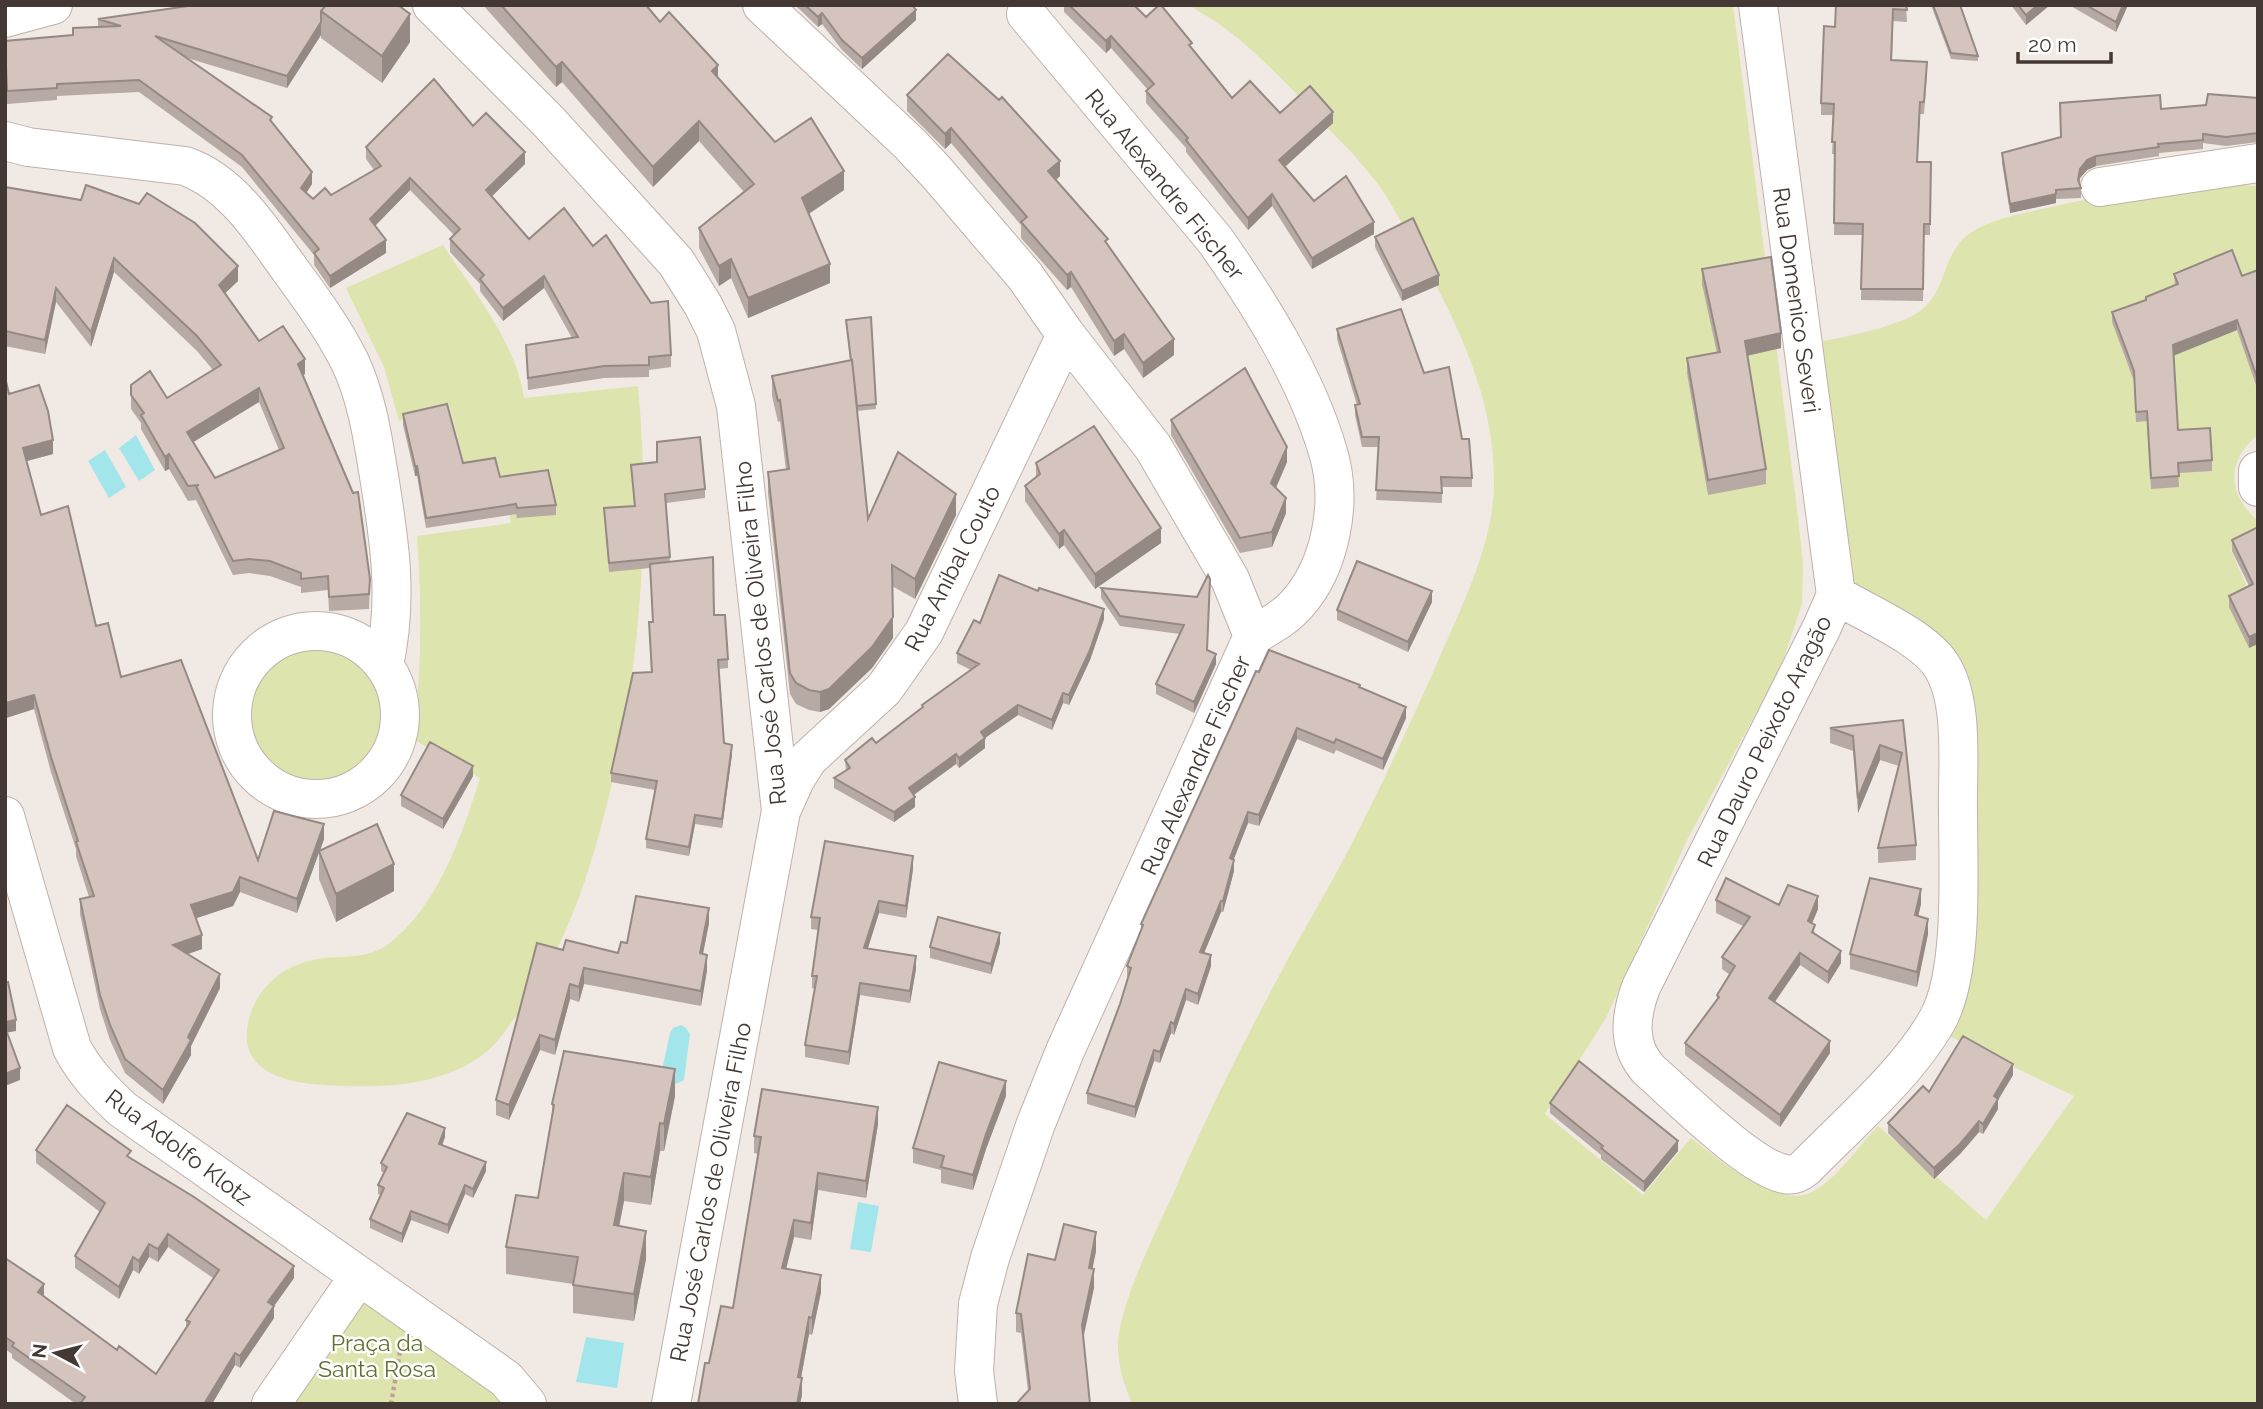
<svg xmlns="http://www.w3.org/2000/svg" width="2263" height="1409" viewBox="0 0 2263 1409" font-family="Raleway,sans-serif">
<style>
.green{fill:#dee4ae}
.water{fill:#a2e6ec}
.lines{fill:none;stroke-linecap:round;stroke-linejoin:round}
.minor-casing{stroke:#bfb1aa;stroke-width:40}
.path{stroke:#bda499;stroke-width:4.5;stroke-dasharray:3.5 3.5;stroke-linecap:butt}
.minor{stroke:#fff;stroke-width:38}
.wall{fill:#b7a9a3;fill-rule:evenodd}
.shaded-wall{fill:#958984}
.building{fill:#d5c4bd;stroke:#958984;stroke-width:2;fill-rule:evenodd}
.labels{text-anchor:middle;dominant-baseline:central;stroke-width:5;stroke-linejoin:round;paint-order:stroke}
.street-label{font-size:23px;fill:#433834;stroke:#fff}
.park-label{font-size:23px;fill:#5d712b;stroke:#fff}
</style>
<rect width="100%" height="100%" fill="#f1e9e4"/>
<path class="green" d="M1189 5H1733L1797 509 1803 563 1802 604 1780 669 1687 840 1606 1018 1545 1114 1643 1195 1691 1138C1717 1158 1779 1212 1814 1191 1838 1177 1858 1147 1878 1126L1986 1220 2074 1096 1943 1033 1962 707 1847 592 1820 342C1847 336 1905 326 1925 307 1947 287 1944 248 1972 232 1992 219 2019 214 2042 209 2112 193 2186 181 2258 186V435C2225 461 2228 495 2258 521V538L2231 550 2258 612V1404H1133L1131 1401C1124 1384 1118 1365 1118 1347 1118 1306 1157 1229 1175 1190 1206 1116 1242 1045 1280 974 1303 930 1330 887 1353 841 1382 785 1409 726 1435 668 1459 611 1492 550 1494 487 1496 399 1457 322 1415 247 1401 222 1388 195 1369 173 1356 156 1340 141 1326 126 1297 94 1268 63 1235 36 1221 24 1204 15 1189 5Z
M443 245C473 291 516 342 524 398L638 386C651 525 641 668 607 804 589 875 567 943 525 1004 512 1021 499 1043 481 1056 436 1088 378 1088 324 1085 286 1083 238 1072 248 1023 256 987 283 965 318 959 344 955 368 960 390 943 439 904 462 835 480 778L413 739C422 672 422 604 417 536L511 523 498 463 465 467 450 408 399 421 384 367 346 288Z
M247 718a68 68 0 1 1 136 0a68 68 0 1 1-136 0Z
M365 1302 517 1404H285L344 1316Z"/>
<path class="water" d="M136 435 155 470 139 481 119 448Z
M105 450 126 487 109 498 88 461Z
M681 1025 686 1028 690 1034 684 1080C673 1087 669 1083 661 1075L670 1033 673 1028Z
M858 1202 879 1206 871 1252 850 1249Z
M586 1337 624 1343 617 1388 576 1382Z"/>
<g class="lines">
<defs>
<path id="minor" d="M432 5 549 122 676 262 703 305 716 331 736 406 781 811 671 1404
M762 5 910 144 937 173 1025 276 1066 335 1153 447 1230 579 1253 636
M1758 5 1836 595 1822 627 1641 987C1630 1017 1627 1046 1649 1070 1679 1096 1750 1168 1785 1174 1793 1176 1799 1173 1805 1168 1847 1125 1911 1070 1939 1017 1964 968 1958 868 1958 812 1957 770 1965 701 1941 665 1923 637 1866 613 1836 595
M5 18 53 5
M5 141 28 147 185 166C228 181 258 224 283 260 307 293 332 326 350 362 366 396 372 433 378 470 389 537 399 597 384 665
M2100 187 2258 163
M2258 471V487
M232 715a84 84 0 1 1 168 0a84 84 0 1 1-168 0Z
M781 811 796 778 808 759 884 689 924 632 1066 335
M5 816 72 1048C85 1073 102 1090 122 1109L506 1379 527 1404
M271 1404 359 1276
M978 1404 974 1371 978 1304 990 1258 1035 1126 1065 1051 1253 636C1269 626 1285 618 1297 604 1331 566 1343 501 1328 452 1306 377 1260 304 1215 240L1026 14"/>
</defs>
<use href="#minor" class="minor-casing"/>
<path class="path" d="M391 1404 401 1346"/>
<use href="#minor" class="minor"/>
</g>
<path class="wall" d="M398 5 410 42 382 83 321 38V35L287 88 187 58 272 123 312 184 306 193 313 199 331 195 374 170 366 159V147L473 126 525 164 492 196 529 239 671 355V367L649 370V377L604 378 528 390 526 345 572 338 544 288 503 321 480 291V284L450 252V239L454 235 410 190 375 226 386 253 330 288 314 265V255L242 167 139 92 57 96V100L7 104 5 86V41L73 35 98 27V19Z
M483 5H646L660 22 718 78 775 142 844 190 809 214 830 283 748 318 731 278 719 286 699 248V228L744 192 699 141 653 187 562 82 556 87Z
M795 5H912L916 20 862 69 842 50 822 24 818 27Z
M1064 5H1134L1146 17 1192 49 1232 98 1280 113 1333 123 1285 167 1314 201 1374 234 1312 269 1272 206 1248 230 1186 152V148L1146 103V91L1148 90 1111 48 1106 53 1064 12Z
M1906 5 1907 22 1893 21 1892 61 1927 74 1924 114H1920L1917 162H1931L1930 235H1924L1923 301 1861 300 1863 235H1834L1835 154H1832L1834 115H1821V103L1835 27Z
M1931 5H1960L1978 56V61L1951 59Z
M2011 5H2050L2026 25Z
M2069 5H2128L2116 32Z
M907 95 1060 176 1056 180 1108 244 1174 355 1143 378 1124 349 1114 356 1071 287 1067 290 1021 238V225L951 143 945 149 907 111Z
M2258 98V142L2226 146 2203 143V149L2159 153V156L2096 166 2087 170 2080 178 2079 183 2081 188V198L2056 199V203L2010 213 2002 163V153L2161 109 2206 105Z
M5 187 238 281 225 293 259 341 305 374 303 375 370 579 369 609 329 611 328 590 301 593V587L270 576 249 573 233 575 196 500 188 501 169 469 165 471 141 429V423L131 409V385L167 398 213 370 197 351 114 272 91 347 56 302 45 354 5 346ZM259 402 279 450 215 478 193 442Z
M1375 237 1439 285 1402 301 1375 247Z
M1702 269 1781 348 1747 356 1766 469V484L1708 495 1687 373V358L1717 353 1702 284Z
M2258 270V391L2237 330 2174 355 2178 430 2212 460V471L2178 473 2179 487 2151 489 2147 421 2136 422 2134 381 2112 322V312L2146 300V297L2175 285 2174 274 2242 276Z
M871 317 876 409 857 411 868 519 956 515 915 599 892 586 893 638 872 668 829 709 820 712 809 710 796 704 790 694 768 493V472L786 470 780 421 778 422 772 396V376L850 360 846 320Z
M1337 329 1424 373 1462 439 1472 478V487H1442V503L1376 500 1379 447H1362L1355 415V405H1357L1337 339Z
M5 377 9 394 53 454 27 461 41 515 121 677 258 860 324 839 320 851 394 891 336 922 319 879V852L297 913 240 892 233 906 196 918 202 949 188 954 220 988 191 1046V1055L163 1104 125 1073 110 1040 100 1009 80 914V899L89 897 76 856V849L51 772 34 709 6 718 5 716Z
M403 414 463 463 500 477 556 505V515L517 518 516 514 426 528 417 476H415L403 425Z
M1171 420 1287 462 1276 488 1286 513 1272 547 1240 553 1171 435Z
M1036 463 1161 543 1095 589 1064 545 1059 549 1025 501V486L1036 477Z
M631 465 705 489V498L666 503 670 562 714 615 728 659V668L719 669 724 743 732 754 722 828 695 824 689 856 646 848V839L655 790 611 782V773L651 672 649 622H653L650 568 609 572 604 508 634 506Z
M2258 527 2249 648 2229 607V596L2249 586 2232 551V540Z
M1101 588 1197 597 1210 589 1207 650 1216 664 1194 713 1156 694V684L1180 634 1120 626 1101 598Z
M1432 602 1408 652 1337 620V610Z
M1104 619 1090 660 1069 705 1063 703 1052 730 1018 715 985 738V748L959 768 956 764 914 795 915 807 894 822 834 788V778L846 771 845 760 876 743 922 708V705L971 670 957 663V653L980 623Z
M1259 672 1360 687 1406 718 1383 770 1336 750 1334 754 1297 739 1259 826 1248 823 1233 860 1234 871 1223 912H1221L1204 953 1211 966 1198 1005 1186 1000 1174 1035 1171 1033 1160 1063 1154 1061 1135 1118 1087 1104V1093L1120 1004 1128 977H1127V966L1141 930V924Z
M1903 720 1916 845V860L1878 863V848L1899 766 1880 760 1858 813 1853 751 1830 743V728Z
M473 776 443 829 401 806V795Z
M913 869 906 918 879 913 867 949 916 969 910 1003 860 995 849 1065 805 1057V1045L815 989 812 988V976L818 930 811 929V917Z
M1716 900 1818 909 1812 923 1815 934 1841 963 1828 984 1800 965 1775 1002 1830 1053 1780 1127 1685 1055V1043L1717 999V995L1730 975 1722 969V957L1743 926 1716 913Z
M1921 904 1918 916 1928 934 1917 987 1850 969V954Z
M709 923 703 954 707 970 701 1006 584 984 579 1002 570 999 555 1055 540 1050 509 1120 496 1115V1100L563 950 618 953 627 943Z
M1000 943 991 974 930 958V947Z
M2013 1075 1998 1100V1109L1983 1134 1979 1132 1960 1154 1934 1179 1888 1133V1123L1929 1092Z
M675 1096 664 1151H660L651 1205 624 1201 619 1226 646 1259 634 1321 573 1313V1284L506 1274V1247L538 1198 552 1116V1104Z
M1006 1096 986 1149 973 1190 941 1183V1170L913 1163V1148Z
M1550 1103 1678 1151 1644 1192 1601 1159V1155L1550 1113Z
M878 1124 866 1198 818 1190 811 1240 794 1237 786 1269 821 1292 812 1335 809 1334 801 1378 802 1395 800 1404H698L709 1363 733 1308 758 1154 754 1153V1136Z
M445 1137 442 1146 486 1171 473 1198 465 1194 448 1234 411 1220 402 1243 370 1228V1219L381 1195 378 1194V1185L384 1173 381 1171V1163Z
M36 1150 131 1158 294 1278 274 1306V1318L240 1368 235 1365 212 1404H76L12 1358V1354L5 1349V1258L44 1296 117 1350 156 1374 186 1329V1320L213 1278 168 1247 158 1262 149 1257 139 1274 133 1270 119 1299 75 1268V1256L100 1212 36 1163Z
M1096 1251 1092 1268 1094 1288 1028 1391 1021 1333 1016 1332V1313L1055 1260Z"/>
<path class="shaded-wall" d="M2038 5H2050L2026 25V15Z
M2123 5H2128L2116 32V22Z
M916 10V20L862 69V58Z
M822 13V24L818 27V17Z
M410 14V42L382 83V56Z
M321 22V35L287 88V76Z
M1111 36V48L1106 53V41Z
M562 62V82L556 87V67Z
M718 65V84L712 71Z
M1333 112V123L1279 172V160Z
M699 121V141L653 187V167Z
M951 128V143L945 149V134Z
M525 152V164L486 202V190Z
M2096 156V166L2087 170 2080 178 2078 190 2080 169 2087 160Z
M1060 161V176L1048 187V171Z
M844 171V190L802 218V198Z
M312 172V184L301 201V188Z
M410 178V190L370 231V219Z
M1272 194V206L1248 230V218Z
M2056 194V203L2010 213V204Z
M1374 222V234L1312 269V258Z
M386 240V253L330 288V276Z
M114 258V272L91 347V332Z
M731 259V278L719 286V266Z
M830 264V283L748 318V298Z
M238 266V281L219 299V285Z
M1071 272V287L1067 290V275Z
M1439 275V285L1402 301V291Z
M544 276V288L503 321V308Z
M56 288V302L45 354V340Z
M2237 320V330L2173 356V345Z
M1781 333V348L1745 356V341Z
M1124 334V349L1114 356V341Z
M1174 339V355L1143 378V363Z
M305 359V374L298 378V364Z
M259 388V402L187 446V432Z
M53 440V454L23 462V448Z
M1287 447V462L1271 499V483Z
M169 454V469L165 471V457Z
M415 466H417V476H415Z
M956 494V515L915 599V579Z
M1286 498V513L1272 547V532Z
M1161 528V543L1095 589V574Z
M1064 530V545L1059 549V534Z
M1432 591V602L1408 652V642Z
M1104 609V619L1090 660 1069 705V695Z
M893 617V638L872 668 829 709 820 712V692Z
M2258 633V644L2249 648V637Z
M1216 654V664L1194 713V702Z
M1063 693V703L1052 730V720Z
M34 695V709L6 718V703Z
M1018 705V715L985 738V748L959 768V758L981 732Z
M1406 707V718L1383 770V759Z
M1297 728V739L1259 826V815Z
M732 745V754L722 828V819Z
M1880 745V760L1858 813V798Z
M956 754V764L909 798V788Z
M473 766V776L443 829V819Z
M915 797V807L894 822V812Z
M1248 812V823L1230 869V858Z
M695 815V824L689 856V847Z
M324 824V839L297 913V899Z
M913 856V869L906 918V906Z
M1234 860V871L1223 912V901Z
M394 864V891L336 922V894Z
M240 877V892L233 906 191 920V905Z
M1921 889V904L1915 930V915Z
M1818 896V909L1808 933V921Z
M879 901V913L864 961V948Z
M1221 901V912L1200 963V952Z
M709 908V923L700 968V953Z
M1928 919V934L1917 987V972Z
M1000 933V943L991 974V964Z
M202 935V949L173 959V945Z
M1841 951V963L1828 984V972Z
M1800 953V965L1769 1010V998Z
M707 955V970L701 1006V991Z
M1211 955V966L1198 1005V994Z
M916 956V969L910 1003V991Z
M584 968V984L579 1002V987Z
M220 974V988L191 1046V1055L163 1104V1090Z
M860 983V995L849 1065V1052Z
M570 984V999L555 1055V1040Z
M1186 989V1000L1174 1035V1024Z
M16 1020V1031L5 1033V1022Z
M1171 1022V1033L1160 1063V1052Z
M540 1035V1050L509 1120V1105Z
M1830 1041V1053L1780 1127V1115Z
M1154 1050V1061L1135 1118V1107Z
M2013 1064V1075L1998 1100V1109L1983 1134V1124L1994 1096Z
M20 1068V1080L5 1086V1074Z
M675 1069V1096L664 1151V1124Z
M1006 1081V1096L986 1149 973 1190V1175L986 1134Z
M878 1107V1124L866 1198V1181Z
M1979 1121V1132L1960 1154 1934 1179V1168Z
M660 1123V1151L651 1205V1177Z
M445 1128V1137L439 1153V1144Z
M1678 1141V1151L1644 1192V1182Z
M486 1162V1171L473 1198V1189Z
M624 1173V1201L614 1253V1225Z
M818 1173V1190L811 1240V1223Z
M465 1185V1194L448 1234V1225Z
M411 1211V1220L402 1243V1234Z
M794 1220V1237L782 1285V1268Z
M646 1231V1259L634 1321V1294Z
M1096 1232V1251L1089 1287V1268Z
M168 1234V1247L158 1262V1249Z
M149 1244V1257L139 1274V1261Z
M133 1257V1270L119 1299V1287Z
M294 1266V1278L274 1306V1318L240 1368V1356L268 1302Z
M1094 1269V1288L1082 1344V1325Z
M821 1275V1292L812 1335V1318Z
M44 1284V1296L38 1292Z
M809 1317V1334L798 1394V1377Z
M235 1353V1365L212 1404H204Z
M802 1378V1395L800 1404H797Z"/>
<path class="building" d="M195 5H326L321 11V22L287 76 155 36 272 117 270 120 312 172 301 188 313 199 325 188 331 195 381 166 366 147 434 79 473 126 486 113 525 152 486 190 529 239 564 208 593 246 606 235 651 303 668 301 671 355 649 357V365L604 366 528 378 526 345 578 337 544 276 503 308 480 279 484 275 450 239 460 229 410 178 370 219 386 240 330 276 314 253 319 249 242 155 139 80 57 84V88L7 91 5 41 73 35V28L121 26 98 19Z
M326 5H398L410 14 382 56 321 11Z
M501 5H646L660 22 669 12 718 65 712 71 775 142 811 118 844 171 802 198 830 264 748 298 731 259 719 266 699 228 754 184 699 121 653 167 562 62 556 67Z
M805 5H912L916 10 862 58 842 40 822 13 818 17Z
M1069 5H1134L1146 17 1159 5H1161L1192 43 1189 45 1232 98 1250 81 1280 113 1310 86 1333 112 1279 160 1314 201 1346 176 1374 222 1312 258 1272 194 1248 218 1186 140 1188 138 1146 91 1154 84 1111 36 1106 41Z
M1836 5H1906L1907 10 1893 9 1891 60 1927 62 1924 102H1920L1917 162H1931L1930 224H1924L1923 289H1861L1863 224 1834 223 1835 142H1832L1834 104 1821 103 1824 26 1835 27Z
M1933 5H1960L1978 56 1951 53Z
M2018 5H2038L2026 15Z
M2086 5H2123L2116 22Z
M948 54 999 100 1002 97 1060 161 1048 171 1108 239 1105 241 1174 339 1143 363 1124 334 1114 341 1071 272 1067 275 1021 222 1027 217 951 128 945 134 907 95Z
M2208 94 2258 98V133L2226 137 2203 134V140L2158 144 2159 147 2096 156 2087 160 2080 169 2078 180 2081 188 2056 190V194L2010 204 2002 153 2061 137 2060 103 2160 95 2161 109 2206 105Z
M86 185 139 204 147 193 195 223 238 266 219 285 259 341 283 326 305 359 298 364 353 493 358 492 370 579 369 594 329 597 328 576 301 579V573L270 561 249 559 233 561 196 486 199 485 188 486 169 454 165 457 141 415 144 413 131 395V385L150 371 167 398 221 365 197 336 114 258 91 332 56 288 45 340 5 331V187L81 200ZM259 388 284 448 215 478 187 432Z
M1413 218 1439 275 1402 291 1375 237Z
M2232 250 2242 276 2258 270V380L2237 320 2173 345 2178 430 2210 428 2212 460 2178 463 2179 476 2151 478 2147 411 2136 412 2134 371 2112 312 2146 300V297L2178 284 2174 274Z
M1771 257 1781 333 1745 341 1766 469 1708 480 1687 358 1720 352 1702 269Z
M1401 309 1424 373 1449 367 1462 439H1469L1472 478 1441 477 1442 493 1376 490 1379 437H1362L1355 405 1360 404 1337 329Z
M871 317 876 404 857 406 852 360H851L846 320Z
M852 360 868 519 898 452 956 494 915 579 892 565 893 617 872 647 829 689 820 692 809 690 796 683 790 673 768 472 789 469 780 400 778 401 772 376Z
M1245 368 1287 447 1271 483 1286 498 1272 532 1240 538 1171 420Z
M5 377 9 394 39 385 48 411 53 440 23 448 41 515 68 506 96 626 108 623 121 677 181 660 258 860 274 811 324 824 297 899 240 877 233 892 191 905 202 935 173 945 220 974 188 1037 191 1040 163 1090 125 1059 110 1025 100 995 80 899 94 896 76 842 78 841 51 757 34 695 6 703 5 701Z
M447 404 463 463 495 458 500 477 548 470 556 505 517 508 516 504 426 518 417 466H415L403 414Z
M1094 426 1161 528 1095 574 1064 530 1059 534 1025 486 1040 474 1036 463Z
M700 437 705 489 665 494 670 557 609 563 604 508 635 506 631 465 657 462V442Z
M2258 527V633L2249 637 2229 596 2253 584 2232 540Z
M713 557 714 615H725L728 659 718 660 724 743 732 745 722 819 695 815 689 847 646 839 657 781 611 773 633 673 652 672 649 622H653L650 564Z
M1357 561 1432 591 1408 642 1337 610Z
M999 575 1038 591 1039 588 1104 609 1090 650 1069 695 1063 693 1052 720 1018 705 981 732 985 738 959 758 956 754 909 788 915 797 894 812 834 778 850 768 845 760 872 738 876 743 923 707 922 705 979 664 957 653 974 620 980 623Z
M1208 575 1210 579 1207 650 1216 654 1194 702 1156 684 1184 625 1120 616 1101 588 1197 597Z
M1269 650 1360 685 1359 687 1406 707 1383 759 1336 739 1334 743 1297 728 1259 815 1248 812 1230 858 1234 860 1223 901H1221L1200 952 1211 955 1198 994 1186 989 1174 1024 1171 1022 1160 1052 1154 1050 1135 1107 1087 1093 1120 1004 1131 968 1127 966 1143 925 1141 924 1256 671 1259 672Z
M1903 720 1916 845 1878 848 1902 753 1880 745 1858 798 1853 736 1830 728Z
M430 742 473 766 443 819 401 795Z
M377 824 394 864 336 894 319 851Z
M825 841 913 856 906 906 879 901 864 948 916 956 910 991 860 983 849 1052 805 1045 817 976H812L820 918 811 917Z
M1726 878 1779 905 1788 885 1818 896 1808 921 1815 925 1812 932 1841 951 1828 972 1800 953 1769 998 1830 1041 1780 1115 1685 1043 1719 997 1717 995 1735 966 1722 957 1750 917 1716 900Z
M1870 878 1921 889 1915 915 1928 919 1917 972 1850 954Z
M636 896 709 908 700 953 707 955 701 991 584 968 579 987 570 984 555 1040 540 1035 509 1105 496 1100 537 943 563 950 566 940 618 953 621 942 627 943Z
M938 917 1000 933 991 964 930 947Z
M8 982 16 1020 5 1022V983Z
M5 1027 20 1068 5 1074Z
M1963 1036 2013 1064 1994 1096 1998 1099 1983 1124 1979 1121 1960 1144 1934 1168 1888 1123 1923 1086 1929 1092Z
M564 1051 675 1069 664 1124 660 1123 651 1177 624 1173 614 1225 646 1231 634 1294 573 1285 578 1257 506 1247 516 1195 538 1198 554 1105 552 1104Z
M1579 1061 1678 1141 1644 1182 1601 1148 1603 1146 1550 1103Z
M939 1062 1006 1081 986 1134 973 1175 941 1167 944 1156 913 1148Z
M762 1089 878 1107 866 1181 818 1173 811 1223 794 1220 782 1268 821 1275 812 1318 809 1317 798 1377 802 1378 797 1404H698L705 1363H709L721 1306 733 1308 761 1137 754 1136Z
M67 1105 131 1151 127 1156 194 1197 294 1266 268 1302 274 1306 240 1356 235 1353 204 1404H80L85 1397 12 1346 14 1343 5 1337V1258L44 1284 38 1292 117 1350 119 1346 156 1374 190 1322 186 1320 219 1270 168 1234 158 1249 149 1244 139 1261 133 1257 119 1287 75 1256 105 1203 36 1150Z
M407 1113 445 1128 439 1144 486 1162 473 1189 465 1185 448 1225 411 1211 402 1234 370 1219 384 1188 378 1185 387 1167 381 1163Z
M1064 1224 1096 1232 1089 1268 1094 1269 1082 1325 1090 1404H1016L1030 1389 1021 1314 1016 1313 1028 1254 1055 1260Z"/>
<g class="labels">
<g class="street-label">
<text transform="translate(1165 184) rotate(51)">Rua Alexandre Fischer</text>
<text transform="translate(1797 300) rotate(82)">Rua Domenico Severi</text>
<text transform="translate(952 568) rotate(-63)">Rua Aníbal Couto</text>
<text transform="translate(760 633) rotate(-96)">Rua José Carlos de Oliveira Filho</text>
<text transform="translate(1764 741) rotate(-64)">Rua Dauro Peixoto Aragão</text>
<text transform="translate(1195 765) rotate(-66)">Rua Alexandre Fischer</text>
<text transform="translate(179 1147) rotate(37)">Rua Adolfo Klotz</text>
<text transform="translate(710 1192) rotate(-79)">Rua José Carlos de Oliveira Filho</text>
</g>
<g class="park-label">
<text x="377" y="1342">Praça da<tspan x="377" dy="26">Santa Rosa</tspan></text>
</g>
</g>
<rect width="2263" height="1409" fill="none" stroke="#433834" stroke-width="14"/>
<g transform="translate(56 1353) rotate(277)" stroke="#ffffff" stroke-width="5" paint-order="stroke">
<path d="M0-5L12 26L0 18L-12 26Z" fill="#433834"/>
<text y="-10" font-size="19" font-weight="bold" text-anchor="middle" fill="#433834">N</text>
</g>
<path d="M2018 52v10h93v-10" fill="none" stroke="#433834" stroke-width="3.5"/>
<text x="2028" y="52" font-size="21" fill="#433834" stroke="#ffffff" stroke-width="5" paint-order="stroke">20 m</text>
</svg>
